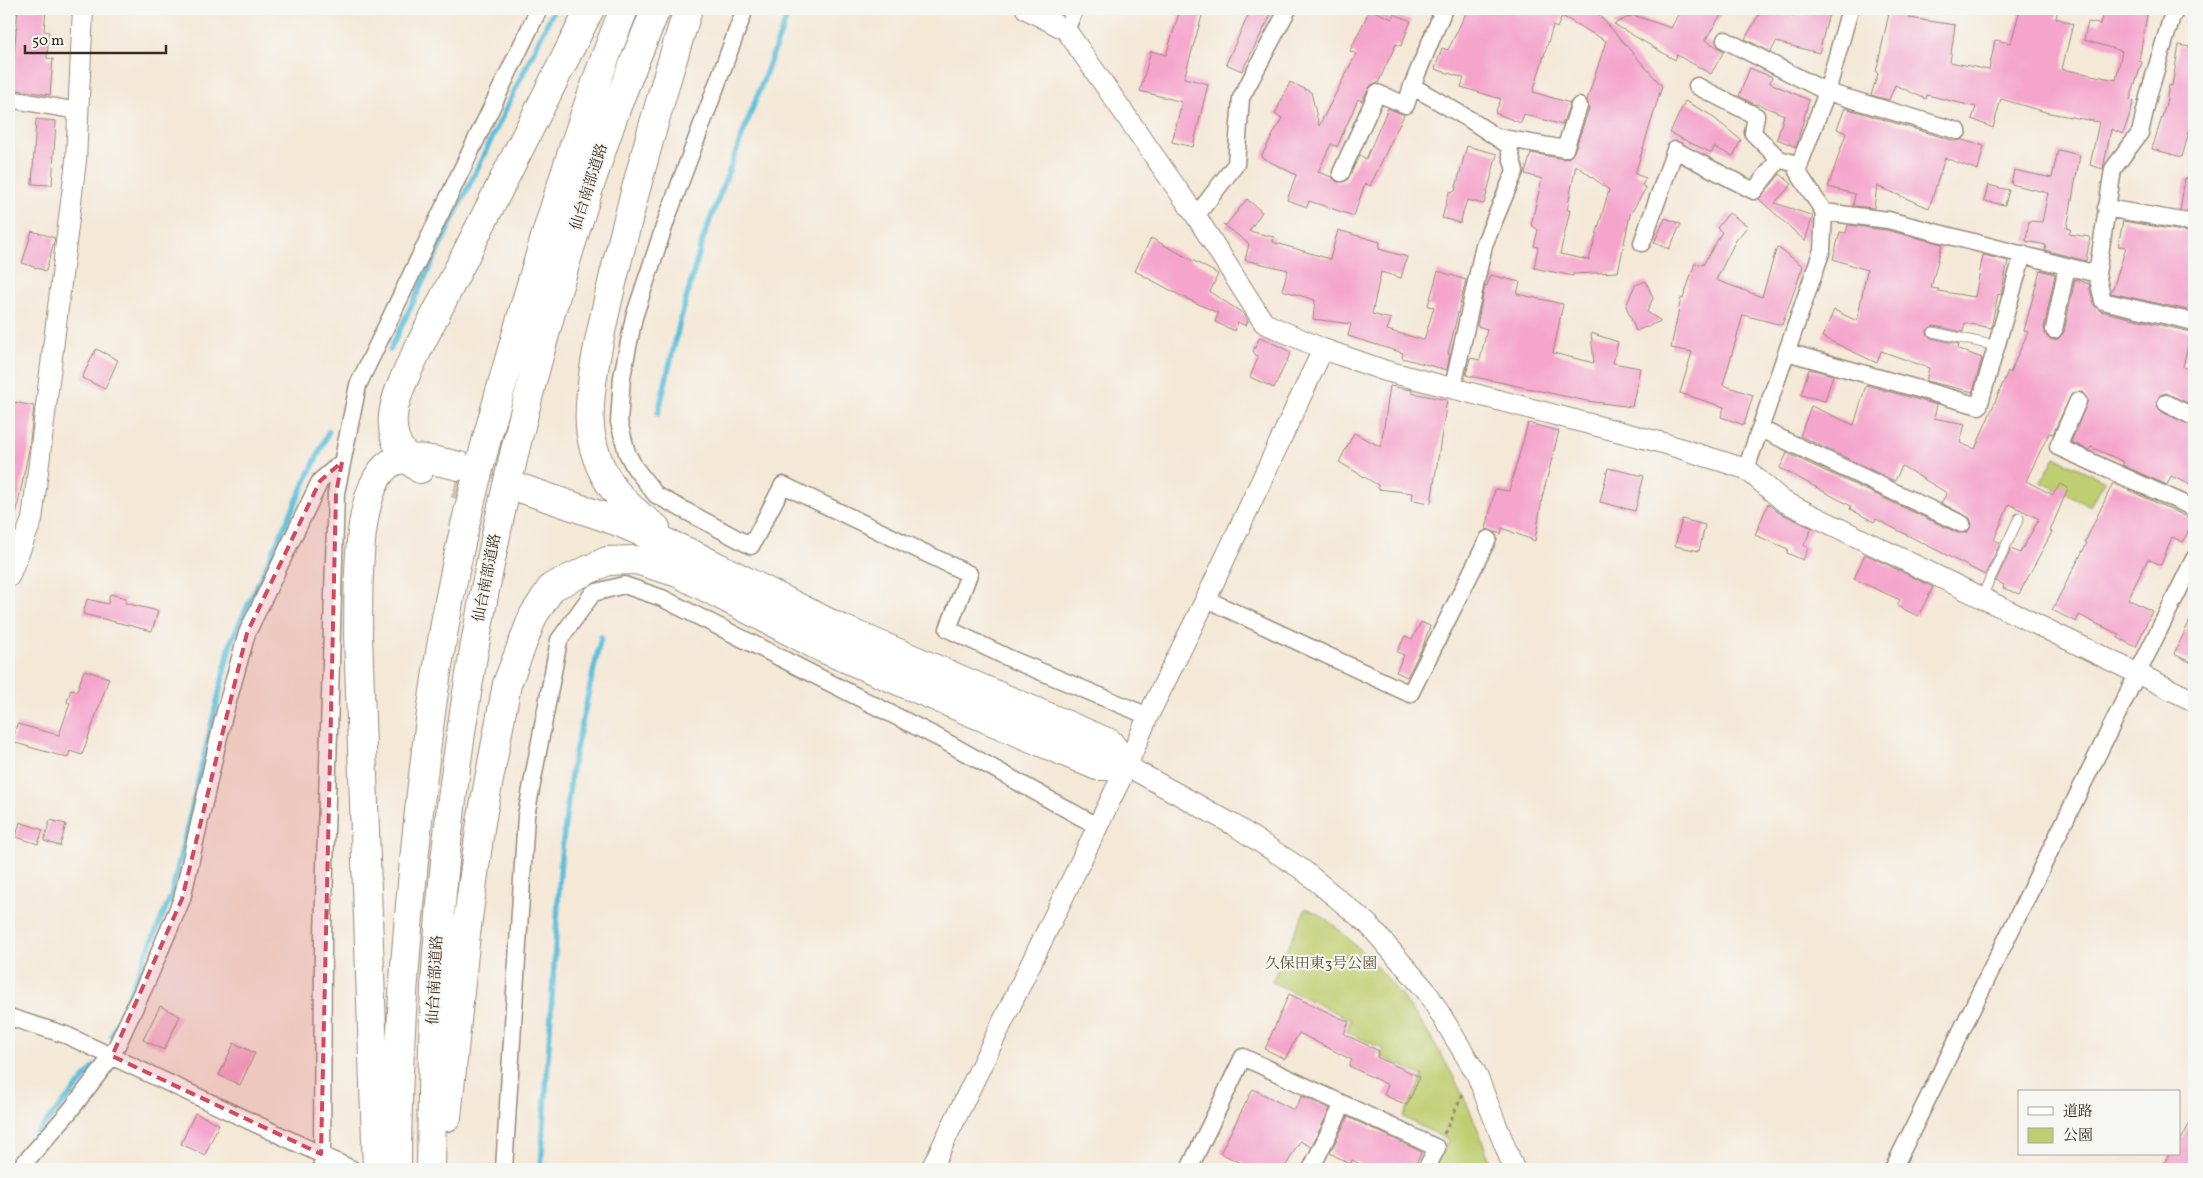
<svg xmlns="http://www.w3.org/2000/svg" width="2203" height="1178" viewBox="0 0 2203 1178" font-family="Vollkorn,'Noto Serif JP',serif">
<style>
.green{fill:#bfce70;stroke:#7d7c47}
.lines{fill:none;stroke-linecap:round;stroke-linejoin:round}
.stream{stroke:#5cbfdb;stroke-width:5.5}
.building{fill:#f5a5cc;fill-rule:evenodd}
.motorway-tunnel{stroke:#cfc2b2;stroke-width:28;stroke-dasharray:28 14;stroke-linecap:butt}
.service-casing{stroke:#98897a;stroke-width:11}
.minor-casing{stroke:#98897a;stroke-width:19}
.tertiary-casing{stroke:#98897a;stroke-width:22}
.motorway-casing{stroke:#98897a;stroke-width:30}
.path{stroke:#98897a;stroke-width:3;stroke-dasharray:4 4;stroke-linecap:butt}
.service{stroke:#fff;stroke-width:9}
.minor{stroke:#fff;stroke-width:16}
.tertiary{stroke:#fff;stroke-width:20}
.motorway{stroke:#fff;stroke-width:28}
.marked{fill:#d1495b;fill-opacity:0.2;stroke:#d1495b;stroke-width:4;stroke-dasharray:10 6;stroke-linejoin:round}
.labels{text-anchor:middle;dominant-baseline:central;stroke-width:4;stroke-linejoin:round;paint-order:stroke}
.street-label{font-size:15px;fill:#3b2a1e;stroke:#f6f6f2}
.park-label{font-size:15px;fill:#5c5332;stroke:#f6f6f2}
</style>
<rect width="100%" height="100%" fill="#f6f6f2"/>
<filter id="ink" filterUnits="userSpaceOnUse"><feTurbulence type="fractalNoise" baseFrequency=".02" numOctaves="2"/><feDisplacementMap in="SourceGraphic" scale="10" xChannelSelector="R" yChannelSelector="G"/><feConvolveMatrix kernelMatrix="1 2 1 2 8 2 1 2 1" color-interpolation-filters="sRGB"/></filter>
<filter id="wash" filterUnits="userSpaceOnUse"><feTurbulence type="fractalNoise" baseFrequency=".0096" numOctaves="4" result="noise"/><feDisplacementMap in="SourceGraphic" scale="20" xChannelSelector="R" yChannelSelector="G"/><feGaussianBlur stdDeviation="1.12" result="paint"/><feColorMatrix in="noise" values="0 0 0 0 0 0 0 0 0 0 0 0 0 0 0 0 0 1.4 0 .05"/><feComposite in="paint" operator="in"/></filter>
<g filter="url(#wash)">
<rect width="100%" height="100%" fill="#f4e8d7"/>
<path class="green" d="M2055 457 2105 481 2090 506 2041 482Z
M1306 908C1326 916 1339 930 1354 944 1419 1006 1465 1084 1492 1169H1434L1448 1140 1403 1117 1423 1076 1380 1056 1383 1049 1347 1032 1351 1020 1272 982Z"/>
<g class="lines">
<path class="stream" d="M390 350 554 9
M658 414 681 317 703 239 790 9
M112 1035 171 896 231 642 329 431
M9 1166 95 1066
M541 1169 561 857 572 767 601 637"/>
</g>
<g id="blocks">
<path class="building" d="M18 9H46L44 31 49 32 47 58 53 59 50 95 11 89Z
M1189 9H1204L1184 78 1208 84 1193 147 1172 142 1182 102 1140 91 1151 51 1166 55 1180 10H1189Z
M1251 9H1274L1242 71 1226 64Z
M1370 9 1392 19 1394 14 1411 21 1401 46 1396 44 1378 83 1371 85 1362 101 1358 99 1337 147 1331 144 1318 172 1332 177 1337 182 1346 181 1360 155 1366 159 1388 108 1404 115 1370 186 1365 183 1354 216 1309 201 1307 207 1287 200 1296 175 1261 157 1282 118 1275 114 1290 82 1311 92 1319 126 1356 54 1350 51Z
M1468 9H1594L1662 86 1635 174 1646 178 1642 185 1646 188 1630 215 1618 272 1573 274V276L1534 268 1538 247 1534 246 1538 230 1531 225 1542 179 1525 174 1531 153 1564 159 1568 158 1574 152 1589 109 1587 100 1606 41 1562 16 1557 28 1553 26 1533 92 1570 103 1562 125 1524 114 1521 123 1495 113 1501 99 1461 87 1464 78 1435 69 1442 48 1448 50ZM1576 165 1609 190 1589 260 1560 254 1570 210H1567Z
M1681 9H1725L1705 40 1724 51 1711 74 1677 55 1675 60 1614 24 1633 15 1671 28Z
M1762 9H1778L1793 17 1795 9H1830L1819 53 1776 42 1771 52 1745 39Z
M1890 9 1910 15 1909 18 1955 25 1950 62 1989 70 1995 40 2011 43 2020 9H2058L2056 18 2073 24 2062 69 2116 80 2122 51 2084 40 2088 22 2100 24 2104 9H2148L2139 61 2142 62 2130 100 2134 101 2123 134 2111 129 2103 169 2090 165 2099 122 2049 113 2001 99 1993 128 1972 119 1976 107 1927 95 1926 99 1895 85 1889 100 1871 95 1878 74 1876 72Z
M2179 45 2194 48V122L2192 121 2182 157 2152 149 2166 104 2169 85 2172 86Z
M1750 68 1772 77 1770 83 1809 100 1796 147 1777 139 1784 115 1758 104 1757 105 1739 96Z
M1685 101 1709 114 1741 140 1733 156 1714 147 1712 153 1670 133Z
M1845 108 1955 141 1962 140 1984 146 1978 170 1945 158 1929 208 1877 186 1874 208 1853 206 1855 194 1828 187 1846 133 1837 129Z
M36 119 56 121 52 185 32 184Z
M1467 146 1497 154 1484 204 1467 200 1460 223 1442 218 1449 192 1455 191Z
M2058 150 2080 155 2067 228 2071 229 2069 234 2090 237 2086 261 2045 250 2046 245 2026 241 2029 221 2042 222 2048 193 2011 184 2014 170 2052 178Z
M1780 174 1792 184 1775 203 1813 216 1805 241 1759 199Z
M2185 178 2194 179V213L2180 211Z
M1988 185 2009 190 2005 205 1984 201Z
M1247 199 1262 212 1249 231 1274 237 1273 242 1330 259 1338 230 1380 242 1379 249 1407 257 1401 278 1381 272 1372 314 1391 319 1387 330 1424 340 1434 307 1428 306 1438 271 1466 280 1448 354H1450L1447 370 1402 358 1403 353 1348 336 1351 324 1313 319 1315 300 1282 290 1288 270 1245 260 1249 244 1223 224 1226 225Z
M1729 213 1748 226 1736 240 1716 280 1762 297 1777 247 1803 266 1782 325 1743 315 1723 385 1753 395 1744 425 1721 417 1724 407 1680 393 1692 352 1671 348 1681 298 1683 299 1695 263 1703 265 1722 232 1717 228Z
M1665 218 1681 224 1669 249 1654 243Z
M2123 221 2194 233V285L2188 310 2111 293V289H2113L2126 247 2118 246Z
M1848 225 1886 230 1942 244 1931 288 1939 289 1938 291 1975 297 1983 255 2008 261 2001 295 1998 294 1991 328 1965 323 1963 332 1934 326 1927 330V334L1931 338 1959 344 1958 349 1982 358 1973 392 1926 381 1929 368 1881 351 1877 363 1822 337 1834 310 1857 321 1867 270 1833 259 1840 232 1846 233Z
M32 231 55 238 46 271 22 263Z
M1151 238 1218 274 1210 292 1244 314 1248 321 1246 326 1238 322 1235 331 1215 322 1218 313 1181 296 1135 271Z
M2040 270 2055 274 2044 328 2047 337 2052 340 2058 339 2064 332 2075 279 2089 284 2093 304 2100 311 2191 332 2183 367 2194 372V406L2166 393 2160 395 2156 403 2162 412 2194 427V486L2171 476 2167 485 2122 465 2124 462 2091 447 2089 450 2071 442 2088 400 2082 392 2072 393 2053 434 2049 433 2026 481 2053 495 2060 484 2068 488 2050 531 2052 532 2019 594 2003 588 2004 585 1996 581 2011 549 2020 553 2039 519 2009 504 1994 540 2000 543 1985 575 1876 519 1874 522 1850 509 1851 506 1780 468 1787 453 1958 533 1968 532 1972 524 1970 518 1941 503 1947 493 1902 466 1895 481 1800 436 1811 406 1854 425 1866 385 1937 405 1934 418 1965 424 1960 443 1975 449 2008 371 2010 373 2028 332 2024 331Z
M1490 275 1520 282 1517 294 1563 304 1553 353 1594 363 1591 333 1618 342 1613 363 1640 368 1632 407 1587 401 1466 375 1470 358 1480 360 1487 329 1477 326 1485 285 1487 286Z
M1646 281 1653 298 1647 312 1661 321 1636 331 1626 306 1635 285Z
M1260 337 1291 352 1274 388 1250 377 1258 358 1253 351Z
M96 349 118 360 105 389 82 378Z
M1809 369 1833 375 1825 401 1801 395Z
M1390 386 1412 390V393L1447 400 1431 503 1412 500 1413 493 1378 489V485L1339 462 1354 433 1381 447Z
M9 401 34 406 29 449 16 514 9 513Z
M1528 423 1559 431 1542 498 1535 541 1502 528 1501 534 1486 529 1495 489 1509 491Z
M1608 468 1644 476 1635 511 1600 502Z
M2113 483 2194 520 2183 542 2172 537 2161 565 2148 559 2128 599 2152 611 2136 647 2118 638 2120 635 2079 615 2076 622 2052 610 2087 543 2085 542Z
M1768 504 1778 512 1812 528 1804 545 1808 548 1803 560 1787 553 1788 549 1755 535Z
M1682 519 1705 525 1699 551 1675 546Z
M1865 554 1933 587 1918 616 1897 606 1900 600 1854 579Z
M110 594 126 598 125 603 158 611 152 631 83 614 87 599 108 604Z
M2194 612V664L2174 654Z
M1421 622 1430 626 1423 646 1407 677 1396 672 1404 655 1397 652 1405 636 1412 639Z
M84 670 109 678 82 755 70 751 68 758 12 742 17 724 59 735 70 703 67 702 71 689 77 691Z
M50 820 66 824 60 846 44 841Z
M20 822 43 830 38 844 16 837Z
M1289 994 1349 1022 1344 1034 1379 1051 1377 1057 1420 1077 1407 1105 1384 1095 1388 1085 1349 1066 1352 1060 1299 1033 1285 1059 1265 1049Z
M160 1006 180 1016 164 1050 143 1040Z
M234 1043 255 1053 240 1085 219 1075Z
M1253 1089 1294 1110 1302 1096 1330 1109 1311 1147 1300 1141 1284 1169H1254L1220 1153Z
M195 1113 219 1124 205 1155 181 1144Z
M2194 1115V1152L2186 1169H2161L2169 1154H2179V1144Z
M1348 1117 1422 1152 1413 1169H1370L1352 1160 1350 1164 1330 1153Z"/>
</g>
</g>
<g filter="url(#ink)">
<use href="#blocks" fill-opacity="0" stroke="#98897a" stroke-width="1"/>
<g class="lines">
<path class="motorway-tunnel" d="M455 484 517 504"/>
<defs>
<path id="service" d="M1933 332 1997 346
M1981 598 2019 518"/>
<path id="minor" d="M745 9 667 218 634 317 622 377 619 422 627 453 635 468 656 495 751 546 783 485 969 574 948 629 1013 660 1148 716
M1444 9 1412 86 1469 119 1508 145 1515 171 1484 245 1453 387
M1850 9 1827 92 1797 171 1824 212 1888 220 2097 274 2113 169 2140 133 2149 93 2172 16 2177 9
M1066 30 1075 9
M1725 40 1827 92 1958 131
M1697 86 1756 116 1753 133 1779 159
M9 99 78 111
M1497 137 1565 149 1579 106
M1341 173 1377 93 1406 105 1412 86
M2106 208 2194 223
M1196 216 1236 164 1241 98 1288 9
M1642 243 1675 150 1754 191 1779 159 1800 165
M2097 274 2103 301 2194 322
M2054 330 2067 266
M1787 352 1979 406 2023 254
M2078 401 2058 447 2194 508
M2166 403 2194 417
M1761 429 1962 524
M1746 469 1822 250 1824 212
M1206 599 1410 694 1488 539
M9 1017 66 1035 352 1169
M19 1169 69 1112 112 1056 147 981 182 899 223 719 247 633 320 481 342 462
M322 1169 323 936 336 493 358 385 539 9
M504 1169 526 816 559 640 593 593 624 585 662 598 939 738 1097 826
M1189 1169 1243 1057 1437 1148 1426 1169
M1311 1169 1343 1104
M1893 1169 2194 559"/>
<path id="tertiary" d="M1026 9 1066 30 1196 216 1264 323 1323 349 1386 371 1663 443 1746 469 1783 501 2194 701
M9 577 32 520 76 161 83 9
M1127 766 1232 824 1303 870 1368 924 1427 992 1476 1073 1514 1169
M931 1169 1127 766 1148 716 1206 599 1323 349"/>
<path id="motorway" d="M420 469C372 435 398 392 417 351L590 9
M523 489 616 521 690 553 835 626 1109 743 1127 766
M656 528C621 503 599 479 591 435 585 401 600 335 608 300 631 202 658 105 688 9
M665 566 824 649 1097 766H1127
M447 1117 466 934 481 822 507 684 533 616 552 587 607 561 636 560 681 574
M377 1169 358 635C359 597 353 477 395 461 414 454 440 462 459 466
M397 1169C397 1074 403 978 412 883 421 782 433 681 453 581 472 485 500 391 527 298 556 200 586 103 624 9
M431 1169C432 1098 432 1026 437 954 457 671 518 388 612 120 625 83 641 46 656 9"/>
</defs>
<use href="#service" class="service-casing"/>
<use href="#minor" class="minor-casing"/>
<use href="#tertiary" class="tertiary-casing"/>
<use href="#motorway" class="motorway-casing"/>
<path class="path" d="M1444 1134 1464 1092"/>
<use href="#service" class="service"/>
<use href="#minor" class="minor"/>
<use href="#tertiary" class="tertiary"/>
<use href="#motorway" class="motorway"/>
</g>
</g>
<path class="marked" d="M342 462 336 493 321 1154 112 1056 182 899 247 633 320 481Z"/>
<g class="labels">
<g class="street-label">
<text transform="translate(590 187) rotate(-72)">仙台南部道路</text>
<text transform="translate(488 578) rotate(-79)">仙台南部道路</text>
<text transform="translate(436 980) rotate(-87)">仙台南部道路</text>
</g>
<g class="park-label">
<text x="1321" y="964">久保田東3号公園</text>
</g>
</g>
<rect width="2203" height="1178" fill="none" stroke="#f6f6f2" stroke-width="30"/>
<rect x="2018" y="1090" width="162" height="65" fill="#f6f6f2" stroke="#aba49d"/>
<rect x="2028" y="1107" width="25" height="8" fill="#ffffff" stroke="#aba49d"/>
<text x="2063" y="1116" font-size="15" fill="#3b2a1e">道路</text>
<rect x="2028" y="1128" width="25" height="15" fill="#bfce70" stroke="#aba49d"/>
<text x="2063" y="1140" font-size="15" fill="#3b2a1e">公園</text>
<path d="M25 45v8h141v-8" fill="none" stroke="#3b2a1e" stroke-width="2.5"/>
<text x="32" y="45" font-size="15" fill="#3b2a1e" stroke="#f6f6f2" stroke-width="4" paint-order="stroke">50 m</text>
</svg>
